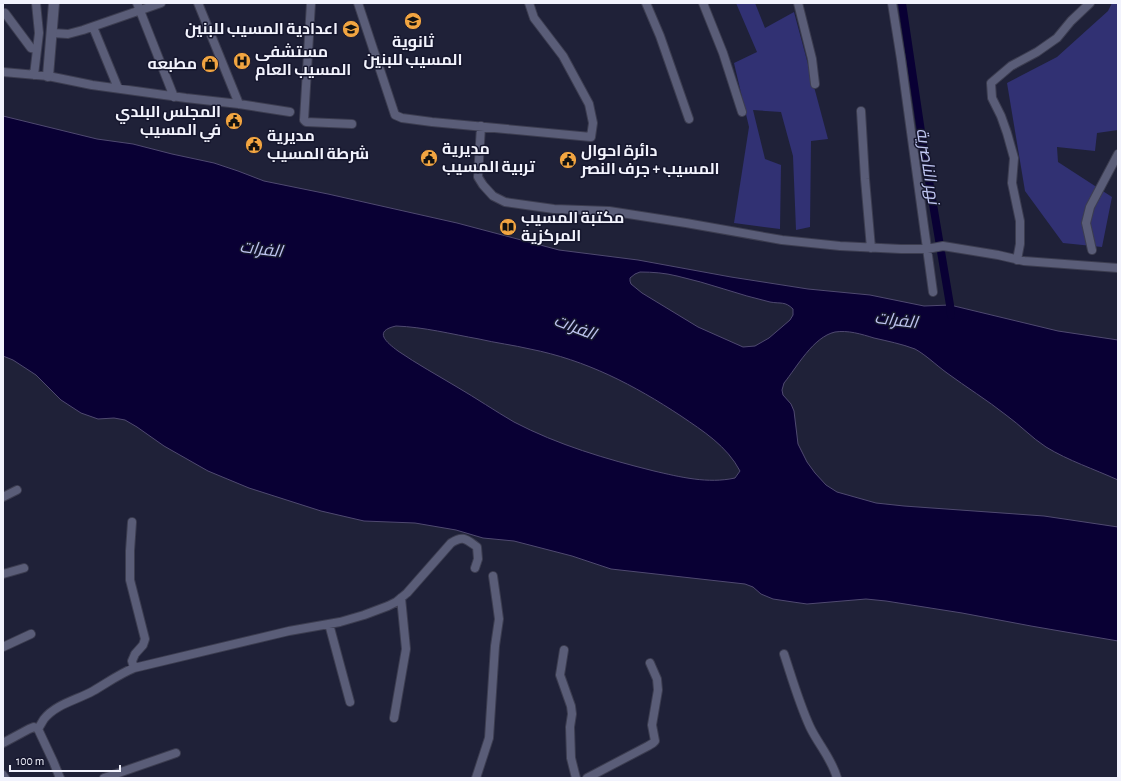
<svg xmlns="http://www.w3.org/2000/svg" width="1121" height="781" viewBox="0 0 1121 781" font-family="'Alegreya Sans',Cairo,sans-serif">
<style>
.green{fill:#313173}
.water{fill:#090034;stroke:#4f4970;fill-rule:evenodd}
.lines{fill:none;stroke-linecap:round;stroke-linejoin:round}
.canal{stroke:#090034;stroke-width:8}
.minor-casing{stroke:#3c3d50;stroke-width:10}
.tertiary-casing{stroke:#3c3d50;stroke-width:12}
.minor{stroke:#5a5d78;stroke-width:8}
.tertiary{stroke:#5a5d78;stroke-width:10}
.labels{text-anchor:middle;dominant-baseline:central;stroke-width:3;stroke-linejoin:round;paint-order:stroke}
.poi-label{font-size:16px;font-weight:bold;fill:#f2f3fd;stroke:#16172e;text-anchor:start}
.water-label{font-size:17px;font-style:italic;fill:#bfc5f1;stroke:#16172e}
</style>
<rect width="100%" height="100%" fill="#1f2138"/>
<path class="green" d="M736 3H755L765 28 794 12 828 139 811 141 810 227 796 230 793 156 781 112 753 110 765 159 781 165 780 229 734 223 749 127 734 63 757 52Z
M1112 3H1118V130L1097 133 1095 151 1057 147 1058 162 1112 197 1102 247 1063 243 1025 191 1007 83 1057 57 1108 11Z"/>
<path class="water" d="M3 116 97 139 133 144 172 154 214 163 238 171 264 181 328 194 457 223 559 250 638 260 731 277 808 289 870 295 924 306 950 305 1058 331 1118 340V480C1094 469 1069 461 1046 447 1032 438 1020 425 1006 415 987 400 966 387 947 373 936 365 926 355 915 349 902 344 887 341 874 338 861 334 848 330 835 332 813 337 797 367 784 383L782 390 783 395 791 404 794 411 798 444 807 462 815 473 826 485 837 492 876 503 904 506 1044 516 1118 527V641L1031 626 962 613 886 601 866 599 807 604 793 602 773 599 761 594 753 587 745 584 611 569 572 556 514 541 483 538 456 530 415 523 364 521 321 511 249 488 208 471 164 446 137 427 125 420 114 418 98 419 81 413 61 400 36 375 13 360 3 356ZM640 272C653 272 665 273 677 276 709 283 739 295 770 302 781 304 785 301 793 309V315L790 320 769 338 755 346 743 347 698 327 642 293 631 284 630 281V278L635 274ZM396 326C424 327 451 334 479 339 496 343 513 345 530 349 586 360 634 385 681 416 703 431 727 446 740 471L735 478C708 484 680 477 654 471 606 459 558 445 514 422 495 411 476 398 457 387 437 375 417 364 398 351 386 342 373 331 396 326Z"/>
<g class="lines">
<path class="canal" d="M902 3 923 145 950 305 951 315"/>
<defs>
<path id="minor" d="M137 3 174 97
M198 3 239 104
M311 3 304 120 306 122 352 124
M358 3 395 115 402 118 432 122 591 137 593 123 589 104 563 56 534 18 529 3
M646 3 660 36 689 119
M703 3 723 53 742 112
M798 3 812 59 815 84
M892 3 901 59 933 292
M5 13 31 48 37 49
M93 27 118 88
M52 33 68 34 83 30 161 3
M3 72 48 76 92 85 186 98 239 104 290 112
M34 75 39 33 36 3
M861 111 865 179 871 248
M481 126 478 177 483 185 493 196 505 202 554 209 609 211 686 223 782 240 840 246 901 249H927L943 246 998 255 1024 261 1118 268
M1092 250 1086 223 1090 207 1118 154
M1017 260 1020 244V221L1012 183 1014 158 1007 133 1001 116 992 98 991 83 1011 66 1037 52 1057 38 1071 21 1090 3
M3 497 17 490
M132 522 130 551V580L145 639 143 645 135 654 132 661 134 668
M3 574 24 568
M329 624 350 702
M3 647 31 634
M564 650 560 675 571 706 572 714 570 727 571 758 576 778
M784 654C792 678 799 703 810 727 818 744 832 759 837 778
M394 718 406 649 401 598
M38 729C40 726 42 722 44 719 56 704 77 700 93 691 107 683 119 674 134 668L289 631 340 622 364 615 388 606 396 602 407 593 451 543C463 535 466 539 477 547L478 559 475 568
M3 743 29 729 34 727 38 729 53 761 60 778
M3 775 5 778
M104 778 176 753
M476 778 489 738 495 646 499 619 497 604 493 576
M587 778 648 746 653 743 655 741 652 725 658 690 657 679 650 663"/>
<path id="tertiary" d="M48 76 54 3"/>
</defs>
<use href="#minor" class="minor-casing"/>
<use href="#tertiary" class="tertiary-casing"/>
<use href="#minor" class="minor"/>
<use href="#tertiary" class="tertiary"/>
</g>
<defs>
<symbol id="school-disc" viewBox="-11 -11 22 22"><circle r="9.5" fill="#f2a541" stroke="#16172e"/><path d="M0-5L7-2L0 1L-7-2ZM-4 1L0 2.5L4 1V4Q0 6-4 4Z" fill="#111"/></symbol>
<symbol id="hospital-disc" viewBox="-11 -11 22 22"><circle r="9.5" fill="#f2a541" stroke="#16172e"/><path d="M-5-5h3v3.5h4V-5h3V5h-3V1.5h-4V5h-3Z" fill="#111"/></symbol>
<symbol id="shop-disc" viewBox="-11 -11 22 22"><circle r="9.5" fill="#f2a541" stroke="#16172e"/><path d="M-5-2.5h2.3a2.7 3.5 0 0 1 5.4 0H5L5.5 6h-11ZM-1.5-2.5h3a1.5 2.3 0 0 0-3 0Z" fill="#111"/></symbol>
<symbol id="civic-disc" viewBox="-11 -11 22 22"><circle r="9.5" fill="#f2a541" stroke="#16172e"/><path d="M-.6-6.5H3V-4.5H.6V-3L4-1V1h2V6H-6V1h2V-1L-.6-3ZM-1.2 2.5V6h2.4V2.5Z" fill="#111"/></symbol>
<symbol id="library-disc" viewBox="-11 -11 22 22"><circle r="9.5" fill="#f2a541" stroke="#16172e"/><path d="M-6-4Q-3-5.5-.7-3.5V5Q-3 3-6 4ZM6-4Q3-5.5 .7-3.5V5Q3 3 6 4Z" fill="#111"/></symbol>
</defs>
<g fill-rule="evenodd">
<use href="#school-disc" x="403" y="11" width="20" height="20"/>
<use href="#school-disc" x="341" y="19" width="20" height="20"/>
<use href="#hospital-disc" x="232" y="51" width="20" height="20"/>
<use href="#shop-disc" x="200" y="54" width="20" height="20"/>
<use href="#civic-disc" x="224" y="111" width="20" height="20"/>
<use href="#civic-disc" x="244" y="135" width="20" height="20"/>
<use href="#civic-disc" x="419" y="148" width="20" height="20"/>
<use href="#civic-disc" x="558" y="150" width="20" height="20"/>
<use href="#library-disc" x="498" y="217" width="20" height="20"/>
</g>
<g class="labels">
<g class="poi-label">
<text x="338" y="29" text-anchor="end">اعدادية المسيب للبنين</text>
<text x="413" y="42" text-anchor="middle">ثانوية<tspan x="413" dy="18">المسيب للبنين</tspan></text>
<text x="255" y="52">مستشفى<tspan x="255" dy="18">المسيب العام</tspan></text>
<text x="197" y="64" text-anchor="end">مطبعه</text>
<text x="221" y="112" text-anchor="end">المجلس البلدي<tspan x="221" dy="18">في المسيب</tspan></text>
<text x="267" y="136">مديرية<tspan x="267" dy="18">شرطة المسيب</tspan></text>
<text x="442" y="149">مديرية<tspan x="442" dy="18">تربية المسيب</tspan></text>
<text x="581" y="151">دائرة احوال<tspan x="581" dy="18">المسيب + جرف النصر</tspan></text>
<text x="521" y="218">مكتبة المسيب<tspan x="521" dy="18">المركزية</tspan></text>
</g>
<g class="water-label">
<text transform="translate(928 166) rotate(81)">نهر الناصرية</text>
<text transform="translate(261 249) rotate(7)">الفرات</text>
<text transform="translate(896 320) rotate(7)">الفرات</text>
<text transform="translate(575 327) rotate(21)">الفرات</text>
</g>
</g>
<rect width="1121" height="781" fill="none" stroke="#f2f3fd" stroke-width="8"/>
<path d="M10 765v6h110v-6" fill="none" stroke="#f2f3fd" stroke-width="2"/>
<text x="16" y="765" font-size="12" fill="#f2f3fd" stroke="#16172e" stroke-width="3" paint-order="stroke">100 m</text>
</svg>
